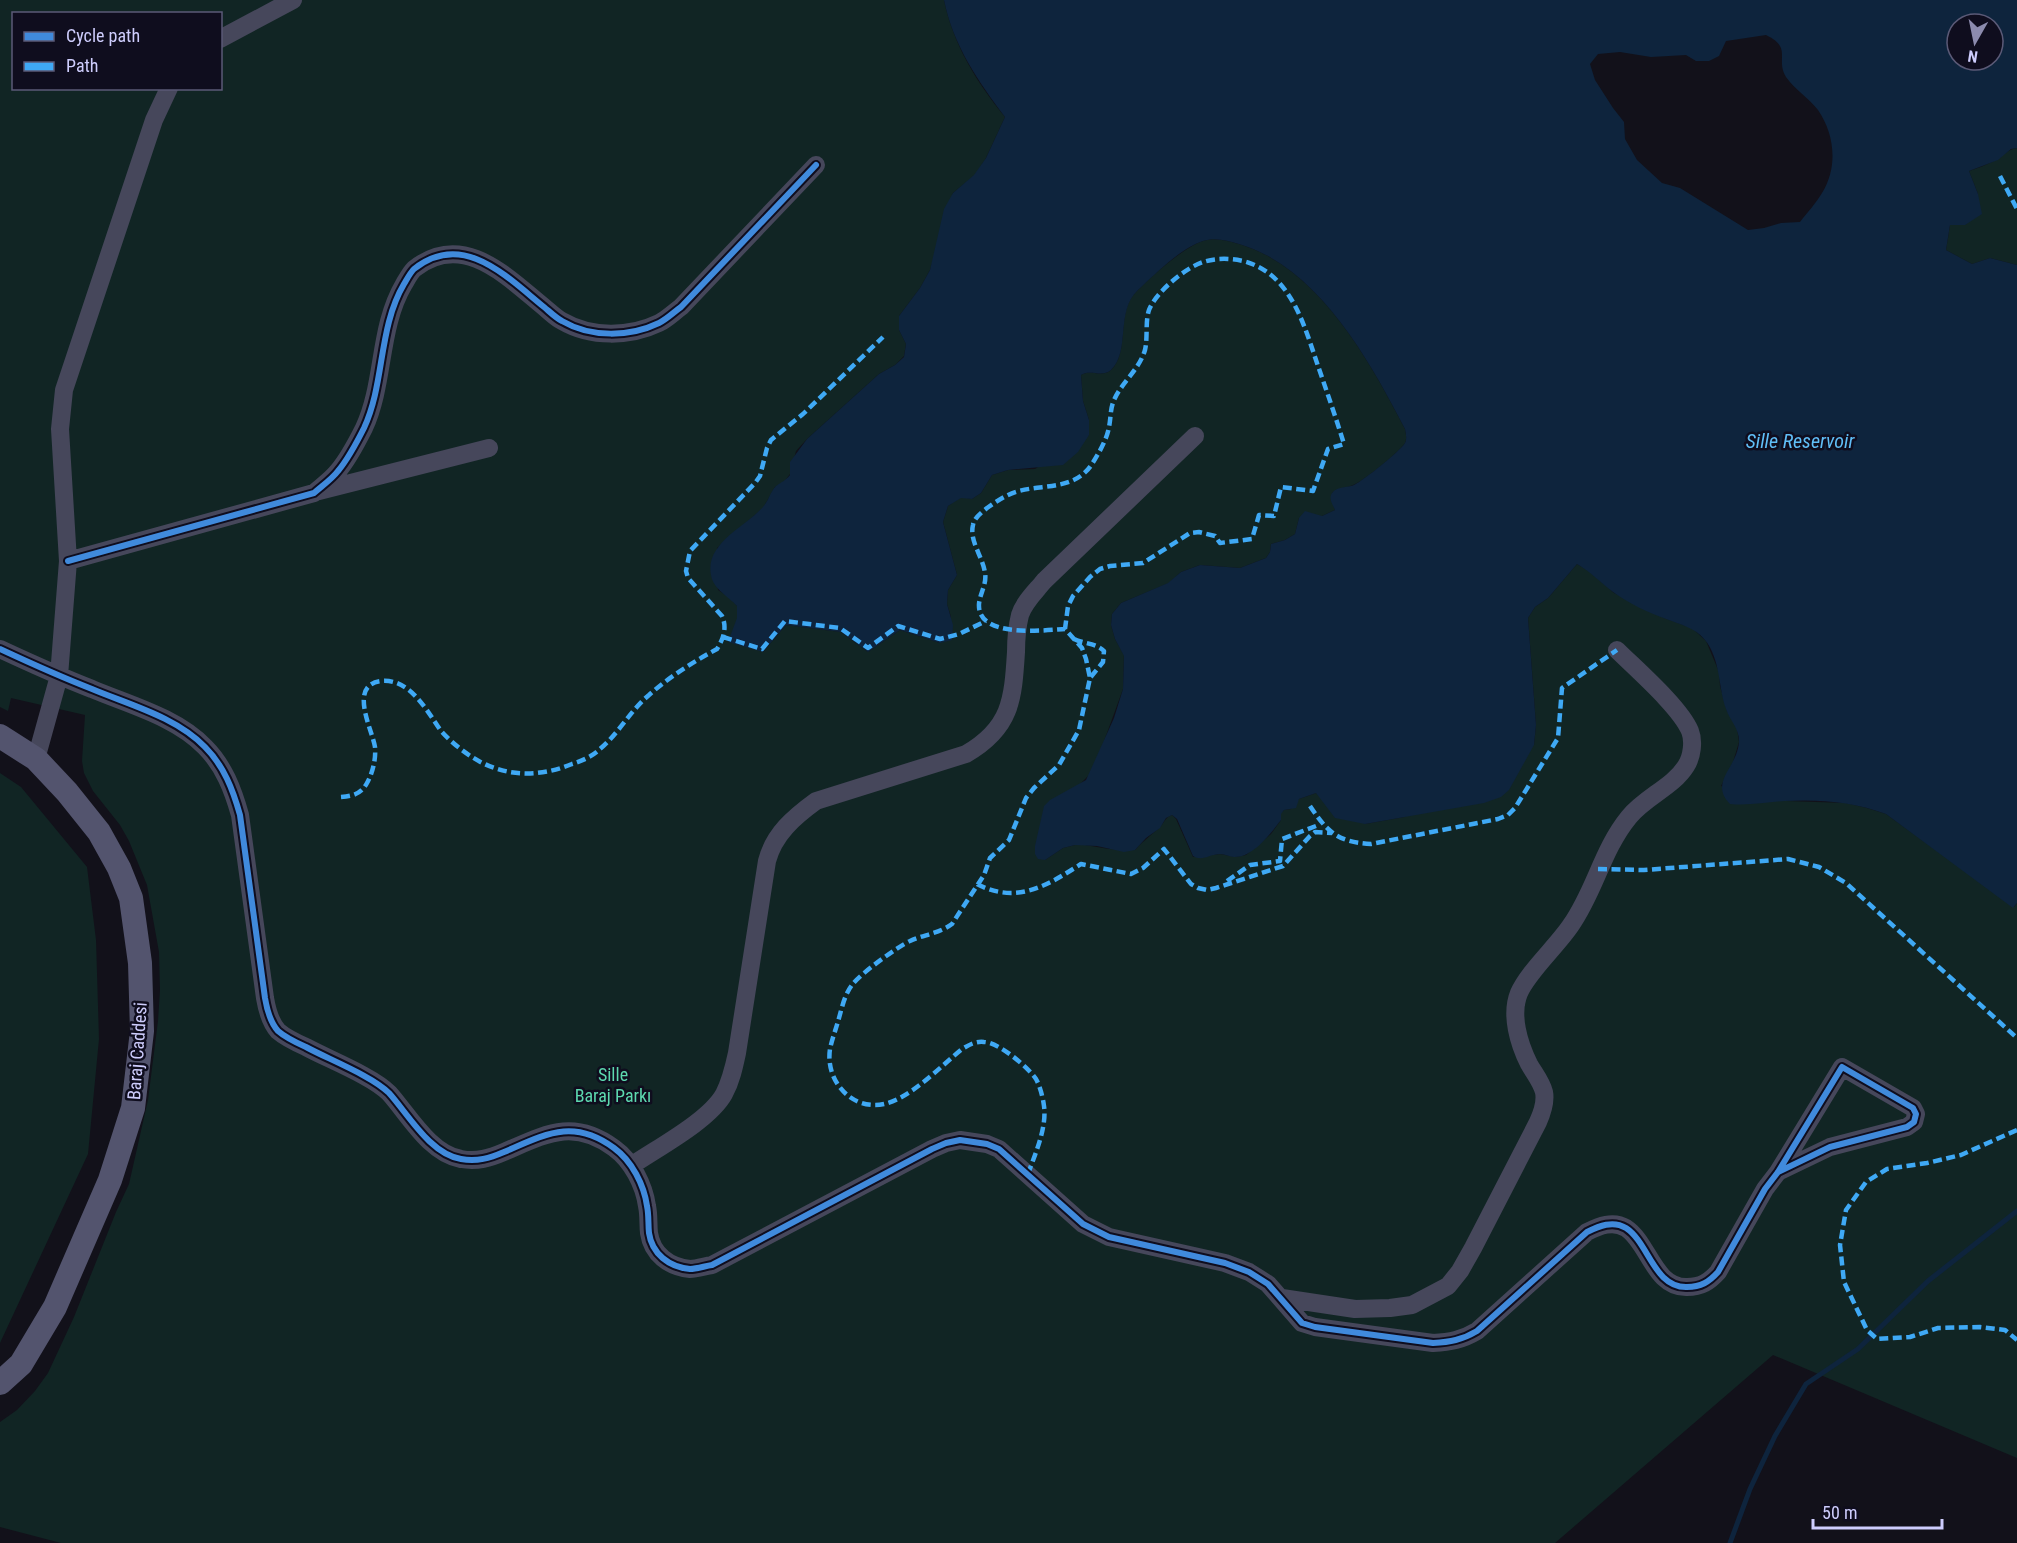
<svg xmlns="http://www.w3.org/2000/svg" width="2017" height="1543" viewBox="0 0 2017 1543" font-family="'Roboto Condensed',sans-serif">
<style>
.green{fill:#112524;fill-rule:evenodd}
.water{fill:#0e243d;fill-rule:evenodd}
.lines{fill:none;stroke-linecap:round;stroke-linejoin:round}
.stream{stroke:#0e243d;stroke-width:5}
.street{stroke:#46475b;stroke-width:18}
.secondary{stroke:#53546e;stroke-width:24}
.quiet{stroke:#3fa9f5;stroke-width:4.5;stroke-dasharray:9 4.5;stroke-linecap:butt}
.cycleway-casing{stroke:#0f0d1e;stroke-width:10}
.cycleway{stroke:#408adc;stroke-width:6}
.labels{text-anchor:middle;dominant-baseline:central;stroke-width:5;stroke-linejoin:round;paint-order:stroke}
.street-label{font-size:18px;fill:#cecdfd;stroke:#0f0d1e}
.park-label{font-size:18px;fill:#5dd8af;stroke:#0f0d1e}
.water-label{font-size:20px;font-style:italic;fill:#60bef7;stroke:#0f0d1e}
</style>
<rect width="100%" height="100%" fill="#12111a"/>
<path class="green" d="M0 0H944C953 44 977 83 1005 117L986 158 975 175 953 193 930 270 920 288 899 316V330L906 344 904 356 895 365 879 374 807 439 796 451 790 474 784 482 775 487 763 508 717 548 718 590 729 597 737 606V618L763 652 786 625 841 632 868 652 900 630 940 643 951 617 947 604 948 590 957 575 943 522 948 506 961 497 972 499 981 493 992 475 1008 470 1035 469 1089 435V420L1083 401 1081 375C1090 369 1102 378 1111 370 1130 352 1116 313 1135 293 1149 278 1184 247 1203 241 1216 237 1227 241 1239 244 1318 267 1370 361 1405 429 1406 434 1407 439 1405 443 1399 452 1364 481 1353 485 1345 489 1338 487 1332 493L1335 510 1322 516 1299 518 1295 534 1285 540 1271 544 1270 552 1266 558 1240 568 1200 565 1181 572 1169 583 1121 603 1112 614 1111 625 1115 639 1124 655 1123 689 1103 744 1089 775 1080 784 1045 860 1063 848 1075 845H1085L1109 849 1135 850C1142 842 1150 836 1158 829 1164 824 1164 818 1172 815L1176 819 1193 857 1220 854 1236 857 1246 855 1271 834 1281 820 1280 814 1284 810 1291 809 1299 799 1316 793 1365 824 1404 817 1534 745 1536 725 1528 618 1535 607 1548 598 1577 564 1589 571 1614 593 1664 618 1692 628 1706 641 1719 672 1720 686 1727 711 1737 728 1739 742 1733 762 1721 786 1787 801 1846 803 1867 808 1886 814 2014 907 2017 903V1458L1773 1355 1555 1543H61L0 1527V1422L17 1410 35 1391 48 1373 74 1317 116 1212 129 1184 148 1100 158 1021 160 990 159 952 147 885 129 841 120 825 93 791 84 773 82 761 85 715 11 698 8 711 0 707ZM14 14H220V88H14Z
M2017 148V265L1990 258 1972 264 1946 250 1950 225H1965L1978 194 1969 171C1978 168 1986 165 1994 161 2003 157 2007 149 2017 148Z
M0 773 21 787 87 867 96 940 99 1039 88 1154 0 1343Z"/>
<path class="water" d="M944 0H2017V148L2011 149 1998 160 1969 171 1978 194 1982 214 1965 225H1950L1946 250 1972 264 1990 258 2017 265V903L2013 908 1886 814C1854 802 1820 799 1785 801 1767 802 1749 806 1730 804 1709 782 1736 769 1739 743 1740 729 1730 721 1726 709 1718 687 1721 660 1705 640 1694 627 1681 625 1666 619 1649 613 1628 603 1613 592 1601 583 1591 572 1577 564L1548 598 1535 607 1528 618 1536 725 1534 745 1509 790 1501 797 1484 803 1365 824 1335 818 1316 793 1299 799 1296 808 1284 810 1281 814V820C1271 833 1253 858 1234 857 1230 857 1225 854 1220 854 1210 854 1202 862 1193 856L1177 819 1172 815 1166 818 1160 828 1146 838 1135 850 1124 852 1097 846 1075 845 1063 848 1045 860 1038 859 1035 854V846L1044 806 1050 800 1086 780 1114 718 1123 689 1124 656 1115 639 1111 625 1112 614 1121 603 1168 583 1181 572 1200 565 1240 568 1266 558 1270 552 1271 544 1285 540 1295 534 1299 518 1305 511 1322 516 1335 510C1333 505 1328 499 1332 493 1337 486 1347 488 1354 485 1364 480 1399 452 1405 443 1407 439 1406 434 1405 429 1370 361 1318 267 1239 244 1227 241 1216 237 1203 241 1181 248 1155 274 1138 290 1115 311 1131 351 1111 370 1102 378 1090 369 1081 375L1083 401 1089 420V435L1078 452 1063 465 1008 470 992 475 981 493 972 499 961 498 948 506 943 522 957 575 948 590 947 604 953 625 952 640 940 643 900 630 868 652 841 632 786 625 763 652 728 642 737 618V606C728 596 713 589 711 575 705 544 743 528 761 509 768 503 770 492 776 486 782 482 786 480 790 475V462L807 439 879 374 895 365 904 357 906 344 899 330V316L920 288 930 270 944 209 953 193 974 175 986 158 1005 117C978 81 953 45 944 0ZM1957 24H1993V60H1957ZM1766 35C1793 48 1775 59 1786 77 1794 89 1809 98 1818 110 1835 135 1838 167 1822 193 1816 203 1807 213 1800 222L1781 223 1764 228 1748 230 1680 188 1662 183 1637 160 1625 139 1624 122 1613 108 1595 80 1590 64 1598 54 1620 52 1651 57 1686 55 1696 61H1709L1719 56 1726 41Z"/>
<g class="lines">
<path class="stream" d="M1730 1543 1750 1489 1775 1436 1806 1384 1858 1349 1928 1281 2017 1211"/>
<path class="street" d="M220 39 293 0
M319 491 489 448
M68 561 314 493C322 486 332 479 338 471 348 459 357 442 364 428 385 383 378 328 404 284 407 279 410 273 414 269 463 230 507 277 544 307 550 312 556 318 562 321 591 338 630 337 659 323 667 319 674 312 681 307L816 165
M0 649C30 663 61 677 92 689 130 705 176 717 205 747 224 766 233 790 240 815L265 998C267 1010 270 1022 278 1031 286 1038 297 1043 306 1047 328 1059 372 1076 389 1093 408 1114 430 1154 461 1159 477 1162 490 1158 504 1152 546 1134 573 1118 614 1148 632 1161 644 1185 647 1206 649 1215 648 1224 649 1233 652 1254 669 1267 690 1269 697 1269 705 1266 712 1265L932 1149 946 1143 960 1140 987 1144 999 1149 1083 1224 1109 1237 1225 1263 1249 1272 1268 1284 1302 1323 1315 1327 1433 1343C1450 1342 1462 1340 1477 1331L1587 1232C1599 1226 1613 1220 1626 1228 1649 1243 1654 1288 1687 1287 1701 1287 1709 1282 1718 1272L1765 1189 1778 1172 1842 1067 1913 1108 1916 1114 1914 1122 1907 1127 1830 1147 1778 1172
M36 759 59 676 68 561 60 429 64 390 154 120 169 88
M631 1166C657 1148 709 1121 724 1094 731 1081 734 1067 737 1053L767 861C774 834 794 817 816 801L966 754C1011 728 1013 700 1016 652 1016 640 1017 627 1020 615 1024 602 1036 591 1044 581L1195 436
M1282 1298 1355 1309 1390 1308 1412 1305 1448 1286 1460 1271 1473 1248 1538 1122C1542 1113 1546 1102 1544 1092 1541 1081 1534 1073 1529 1064 1519 1044 1510 1015 1519 993 1528 972 1557 946 1571 925 1595 891 1602 850 1629 817 1645 797 1673 787 1686 766 1692 757 1694 741 1690 731 1680 707 1636 669 1617 650"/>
<path class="secondary" d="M0 736 36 759 67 792 99 832 119 868 131 898 140 963 142 1031 133 1108 110 1180 55 1307 21 1364 0 1383"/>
<path class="quiet" d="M2000 176 2017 209
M723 637 762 649 785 621 840 628 868 648 898 626 940 639 959 634 986 621
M1074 639C1084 644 1096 643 1104 651L1103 662 1090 678
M341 797C353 796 361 794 367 783 373 772 376 759 375 747 372 729 348 685 381 681 410 678 427 711 441 731 450 741 461 750 472 757 503 777 538 778 572 764 582 761 593 756 600 749 619 733 630 711 649 695 669 677 693 662 717 649 724 638 727 627 722 616L688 578 686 571 690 551 755 483 760 476 767 448 771 440 803 414 883 337
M1310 806C1328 833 1338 842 1371 844L1498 819 1508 815 1515 808 1558 738 1562 688 1617 650
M1598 869 1644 870 1788 859 1819 867 1846 883 2017 1038
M1227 881 1250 865 1280 861 1282 839 1316 826
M977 884C1017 905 1048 885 1081 864L1131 874 1143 868 1164 849 1191 884 1198 888 1207 890 1216 888 1283 866 1310 836 1315 832 1332 833
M2017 1130 1961 1155 1927 1163 1887 1169 1866 1182 1846 1210 1840 1245 1844 1282 1867 1330 1877 1339 1910 1337 1938 1328 1980 1327 2005 1330 2017 1340
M1028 1174C1035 1154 1047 1128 1044 1106 1043 1098 1040 1086 1036 1079 1028 1067 998 1042 984 1042 975 1041 969 1045 962 1049 941 1066 911 1098 884 1104 852 1111 825 1081 830 1049 832 1039 836 1029 839 1018 842 1007 845 994 852 985 860 974 897 947 910 941 923 935 940 933 952 924L984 875 990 858 1009 840 1026 798 1034 788 1059 765 1079 730 1090 678 1086 659 1082 648 1065 629C1045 630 977 639 979 604 980 593 987 584 985 573 983 557 969 541 973 525 974 518 981 513 987 508 997 501 1007 494 1019 491 1046 484 1075 490 1092 464 1099 453 1107 439 1109 427 1111 418 1110 409 1114 400 1122 382 1139 370 1145 350 1148 337 1145 322 1149 310 1156 292 1185 268 1203 262 1216 258 1229 258 1243 261 1291 273 1304 325 1318 366 1327 392 1336 418 1344 444L1328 449 1313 491 1281 487 1274 516 1259 515 1252 539 1220 543 1215 536 1199 532 1190 533 1143 563 1110 566 1100 569 1090 577 1073 596 1068 606 1065 629"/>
<defs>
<path id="cycleway" d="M68 561 314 493C322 486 332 479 338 471 348 459 357 442 364 428 385 383 378 328 404 284 407 279 410 273 414 269 463 230 507 277 544 307 550 312 556 318 562 321 591 338 630 337 659 323 667 319 674 312 681 307L816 165
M0 649C30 663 61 677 92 689 130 705 176 717 205 747 224 766 233 790 240 815L265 998C267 1010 270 1022 278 1031 286 1038 297 1043 306 1047 328 1059 372 1076 389 1093 408 1114 430 1154 461 1159 477 1162 490 1158 504 1152 546 1134 573 1118 614 1148 632 1161 644 1185 647 1206 649 1215 648 1224 649 1233 652 1254 669 1267 690 1269 697 1269 705 1266 712 1265L932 1149 946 1143 960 1140 987 1144 999 1149 1083 1224 1109 1237 1225 1263 1249 1272 1268 1284 1302 1323 1315 1327 1433 1343C1450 1342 1462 1340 1477 1331L1587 1232C1599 1226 1613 1220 1626 1228 1649 1243 1654 1288 1687 1287 1701 1287 1709 1282 1718 1272L1765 1189 1778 1172 1842 1067 1913 1108 1916 1114 1914 1122 1907 1127 1830 1147 1778 1172"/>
</defs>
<use href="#cycleway" class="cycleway-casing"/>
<use href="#cycleway" class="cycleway"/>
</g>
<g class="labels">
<g class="street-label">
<text transform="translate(137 1051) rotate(-86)">Baraj Caddesi</text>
</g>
<g class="park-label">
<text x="613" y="1074">Sille<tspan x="613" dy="21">Baraj Parkı</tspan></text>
</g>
<g class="water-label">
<text x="1800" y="441">Sille Reservoir</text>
</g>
</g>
<rect x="12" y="12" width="210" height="78" fill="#0f0d1e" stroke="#5b5a77" stroke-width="1.5"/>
<rect x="24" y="32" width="30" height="9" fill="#408adc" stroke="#5b5a77" stroke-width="1.5"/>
<text x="66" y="42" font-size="18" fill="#cecdfd">Cycle path</text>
<rect x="24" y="62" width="30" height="9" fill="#3fa9f5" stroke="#5b5a77" stroke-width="1.5"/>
<text x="66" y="72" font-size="18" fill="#cecdfd">Path</text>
<g transform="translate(1975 42) rotate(189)"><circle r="28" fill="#0f0d1e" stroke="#5b5a77" stroke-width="1.5"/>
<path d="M0-4.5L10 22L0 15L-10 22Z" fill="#8c8bae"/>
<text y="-9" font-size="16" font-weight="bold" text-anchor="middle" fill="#cecdfd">N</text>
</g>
<path d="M1813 1519v9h129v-9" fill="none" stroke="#cecdfd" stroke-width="3"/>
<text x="1822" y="1519" font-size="18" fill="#cecdfd" stroke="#0f0d1e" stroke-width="4.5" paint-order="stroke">50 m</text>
</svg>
